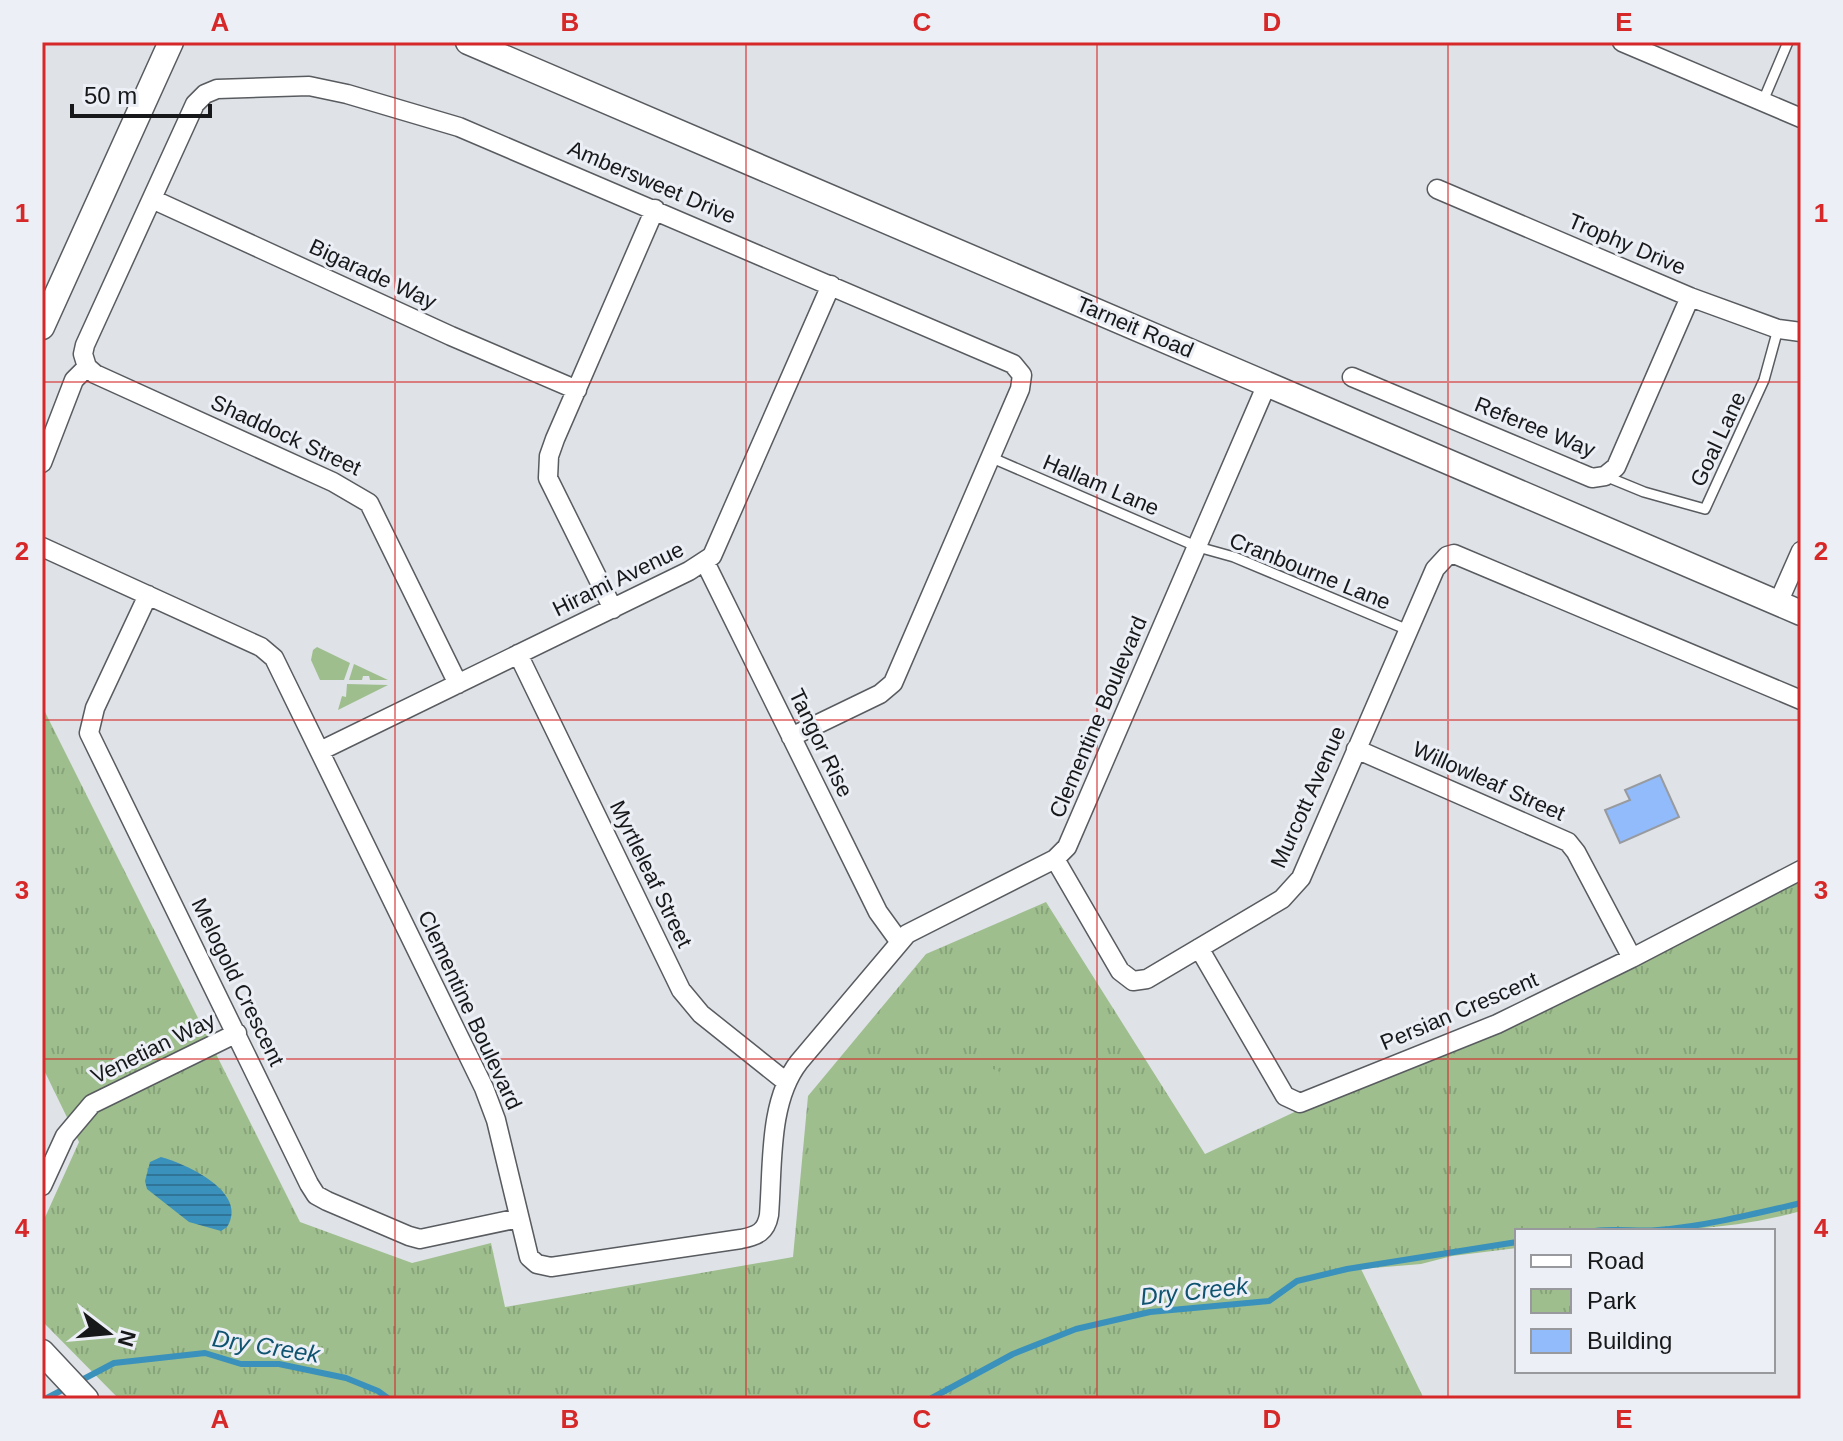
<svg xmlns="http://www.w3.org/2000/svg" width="1843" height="1441" viewBox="0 0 1843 1441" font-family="Helvetica,sans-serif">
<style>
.park{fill:url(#park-tufts)}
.garden{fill:#9ebe8e}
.water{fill:url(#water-rules)}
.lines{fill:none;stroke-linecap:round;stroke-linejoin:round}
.stream{stroke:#3a91bb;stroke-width:6}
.building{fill:#92bbfc;stroke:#979a9f;stroke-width:2}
.service-casing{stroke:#585b5f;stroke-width:12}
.minor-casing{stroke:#585b5f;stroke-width:21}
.tertiary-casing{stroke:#585b5f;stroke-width:27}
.service{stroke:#fff;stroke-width:9}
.minor{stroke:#fff;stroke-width:18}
.tertiary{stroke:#fff;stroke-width:24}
.grid{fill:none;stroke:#d62828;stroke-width:2;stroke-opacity:0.55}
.labels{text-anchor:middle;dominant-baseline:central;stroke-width:6;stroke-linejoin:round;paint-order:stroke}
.street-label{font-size:22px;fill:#17181a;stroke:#eceff5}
.water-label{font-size:24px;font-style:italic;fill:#0e5370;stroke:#eceff5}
.neatline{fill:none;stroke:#d62828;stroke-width:3}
.grid-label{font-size:26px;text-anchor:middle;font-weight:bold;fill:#d62828}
</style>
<defs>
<pattern id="park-tufts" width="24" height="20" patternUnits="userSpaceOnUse" patternTransform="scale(2)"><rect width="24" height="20" fill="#9ebe8e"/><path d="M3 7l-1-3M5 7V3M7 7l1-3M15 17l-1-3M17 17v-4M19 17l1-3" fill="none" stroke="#87a37a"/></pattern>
<pattern id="water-rules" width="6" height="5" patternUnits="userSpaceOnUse" patternTransform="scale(2)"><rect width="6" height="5" fill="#3a91bb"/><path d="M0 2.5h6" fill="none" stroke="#307597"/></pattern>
</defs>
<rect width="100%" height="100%" fill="#dfe2e7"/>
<path class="park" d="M42 706 300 1222 412 1263 491 1243 505 1307 793 1257 808 1096 926 954 1046 902 1205 1154 1801 874V1211C1708 1237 1613 1231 1517 1231V1248L1452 1256 1421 1264 1361 1269 1424 1399H119L42 1321V1224L79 1142 42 1066Z"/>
<path class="garden" d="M317 647 350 663 344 680H320L311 660 313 650Z
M354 664 388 680H370L369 676H363L362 680H349Z
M347 684 388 685 338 710 342 696 346 697Z
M970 1059 1000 1072 996 1082 984 1085 975 1082 968 1068Z"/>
<path class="water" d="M161 1157C186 1164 249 1192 227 1227L221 1231 189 1222 147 1189 145 1181 150 1162Z"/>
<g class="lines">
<path class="stream" d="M1595 1231C1617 1228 1637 1232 1658 1230 1706 1226 1754 1214 1801 1203
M76 1383 114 1363 205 1353 241 1364H279L346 1378 378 1391 389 1399
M45 1399 66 1388
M930 1399 1013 1354 1076 1329 1150 1312 1269 1301 1297 1281 1347 1269 1517 1242"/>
</g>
<path class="building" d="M1660 775 1679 817 1620 843 1605 810 1630 800 1625 790Z"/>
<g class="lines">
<defs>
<path id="service" d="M1763 101 1788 42
M990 457 1198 547 1234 557 1408 630
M1605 476 1644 492 1705 509 1764 380 1778 329"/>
<path id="minor" d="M1622 42 1801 118
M1437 189 1690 297 1778 329 1801 332
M152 199 451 336 577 390
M87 367 83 354 85 345 195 104 205 94 217 89 309 86 347 94 459 127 1013 364 1022 375 1020 389 893 683 880 694 791 737
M87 367 95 374 333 482 369 503 458 684
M1352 377 1592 478 1605 476 1616 467 1690 297
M42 463 74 380 87 367
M42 547 261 647 274 658 484 1088 496 1120 529 1257 537 1264 551 1267 741 1239C757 1236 766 1232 769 1215 773 1166 768 1102 799 1062L907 934 1055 859 1067 847 1267 384
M705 562 878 912 899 941
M148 595 95 708 89 733 309 1184 316 1195 327 1201 409 1236 420 1239 519 1218
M1778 603 1801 551
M613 609 548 478 549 456 555 439 655 209
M518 654 681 990 701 1014 785 1081
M1356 749 1568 842 1576 852 1632 958
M320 751 689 571 712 556 831 285
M1055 859 1120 971 1133 981 1147 979 1282 899 1301 878 1435 569 1447 556 1454 554 1801 700
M1199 948 1285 1096 1300 1103 1497 1024 1632 958 1801 870
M42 1186 65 1136 92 1104 237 1033"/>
<path id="tertiary" d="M468 42 1801 613
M42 327 171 42
M42 1352 86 1399"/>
</defs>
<use href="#service" class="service-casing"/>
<use href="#minor" class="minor-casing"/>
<use href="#tertiary" class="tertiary-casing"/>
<use href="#service" class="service"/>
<use href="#minor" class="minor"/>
<use href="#tertiary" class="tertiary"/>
</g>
<path class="grid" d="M395 42V1399M746 42V1399M1097 42V1399M1448 42V1399M42 382H1801M42 720H1801M42 1059H1801"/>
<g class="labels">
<g class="street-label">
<text transform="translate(652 182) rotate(23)">Ambersweet Drive</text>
<text transform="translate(1627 244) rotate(23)">Trophy Drive</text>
<text transform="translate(373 274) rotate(25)">Bigarade Way</text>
<text transform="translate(1135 327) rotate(23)">Tarneit Road</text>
<text transform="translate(1535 427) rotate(22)">Referee Way</text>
<text transform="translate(286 435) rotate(25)">Shaddock Street</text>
<text transform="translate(1718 439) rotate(-65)">Goal Lane</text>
<text transform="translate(1101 485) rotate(23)">Hallam Lane</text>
<text transform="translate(1310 571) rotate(22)">Cranbourne Lane</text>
<text transform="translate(618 579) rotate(-26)">Hirami Avenue</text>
<text transform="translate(1098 717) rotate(-67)">Clementine Boulevard</text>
<text transform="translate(821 743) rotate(64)">Tangor Rise</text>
<text transform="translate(1489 781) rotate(24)">Willowleaf Street</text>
<text transform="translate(1308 797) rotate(-66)">Murcott Avenue</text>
<text transform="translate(651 874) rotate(64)">Myrtleleaf Street</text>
<text transform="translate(238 982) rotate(64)">Melogold Crescent</text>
<text transform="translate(470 1010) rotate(65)">Clementine Boulevard</text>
<text transform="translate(1459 1011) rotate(-23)">Persian Crescent</text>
<text transform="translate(153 1048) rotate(-26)">Venetian Way</text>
</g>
<g class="water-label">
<text transform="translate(1194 1291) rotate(-6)">Dry Creek</text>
<text transform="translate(266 1346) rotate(9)">Dry Creek</text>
</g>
</g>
<rect width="1843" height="1441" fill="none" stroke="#eceff5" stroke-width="88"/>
<rect x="1515" y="1229" width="260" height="144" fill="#eceff5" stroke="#97999d" stroke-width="2"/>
<rect x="1531" y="1255" width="40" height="12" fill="#ffffff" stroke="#97999d" stroke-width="2"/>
<text x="1587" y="1269" font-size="24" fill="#17181a">Road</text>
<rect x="1531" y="1289" width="40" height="24" fill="url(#park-tufts)" stroke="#97999d" stroke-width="2"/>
<text x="1587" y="1309" font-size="24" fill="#17181a">Park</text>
<rect x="1531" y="1329" width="40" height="24" fill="#92bbfc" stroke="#97999d" stroke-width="2"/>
<text x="1587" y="1349" font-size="24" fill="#17181a">Building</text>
<g transform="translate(108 1333) rotate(106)" stroke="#eceff5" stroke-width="6" paint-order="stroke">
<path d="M0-6L14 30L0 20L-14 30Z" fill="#17181a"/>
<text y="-12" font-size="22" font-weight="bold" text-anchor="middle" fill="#17181a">N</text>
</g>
<path d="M72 104v12h138v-12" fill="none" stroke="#17181a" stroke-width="4"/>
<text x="84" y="104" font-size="24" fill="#17181a" stroke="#eceff5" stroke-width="6" paint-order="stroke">50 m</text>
<rect x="44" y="44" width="1755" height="1353" class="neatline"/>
<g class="grid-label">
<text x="220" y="31">A</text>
<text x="570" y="31">B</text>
<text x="922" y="31">C</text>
<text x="1272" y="31">D</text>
<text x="1624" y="31">E</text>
<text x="22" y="222">1</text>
<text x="1821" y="222">1</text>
<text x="22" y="560">2</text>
<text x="1821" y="560">2</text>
<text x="22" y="899">3</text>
<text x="1821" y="899">3</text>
<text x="22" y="1237">4</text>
<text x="1821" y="1237">4</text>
<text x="220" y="1428">A</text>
<text x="570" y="1428">B</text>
<text x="922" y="1428">C</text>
<text x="1272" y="1428">D</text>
<text x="1624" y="1428">E</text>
</g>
</svg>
